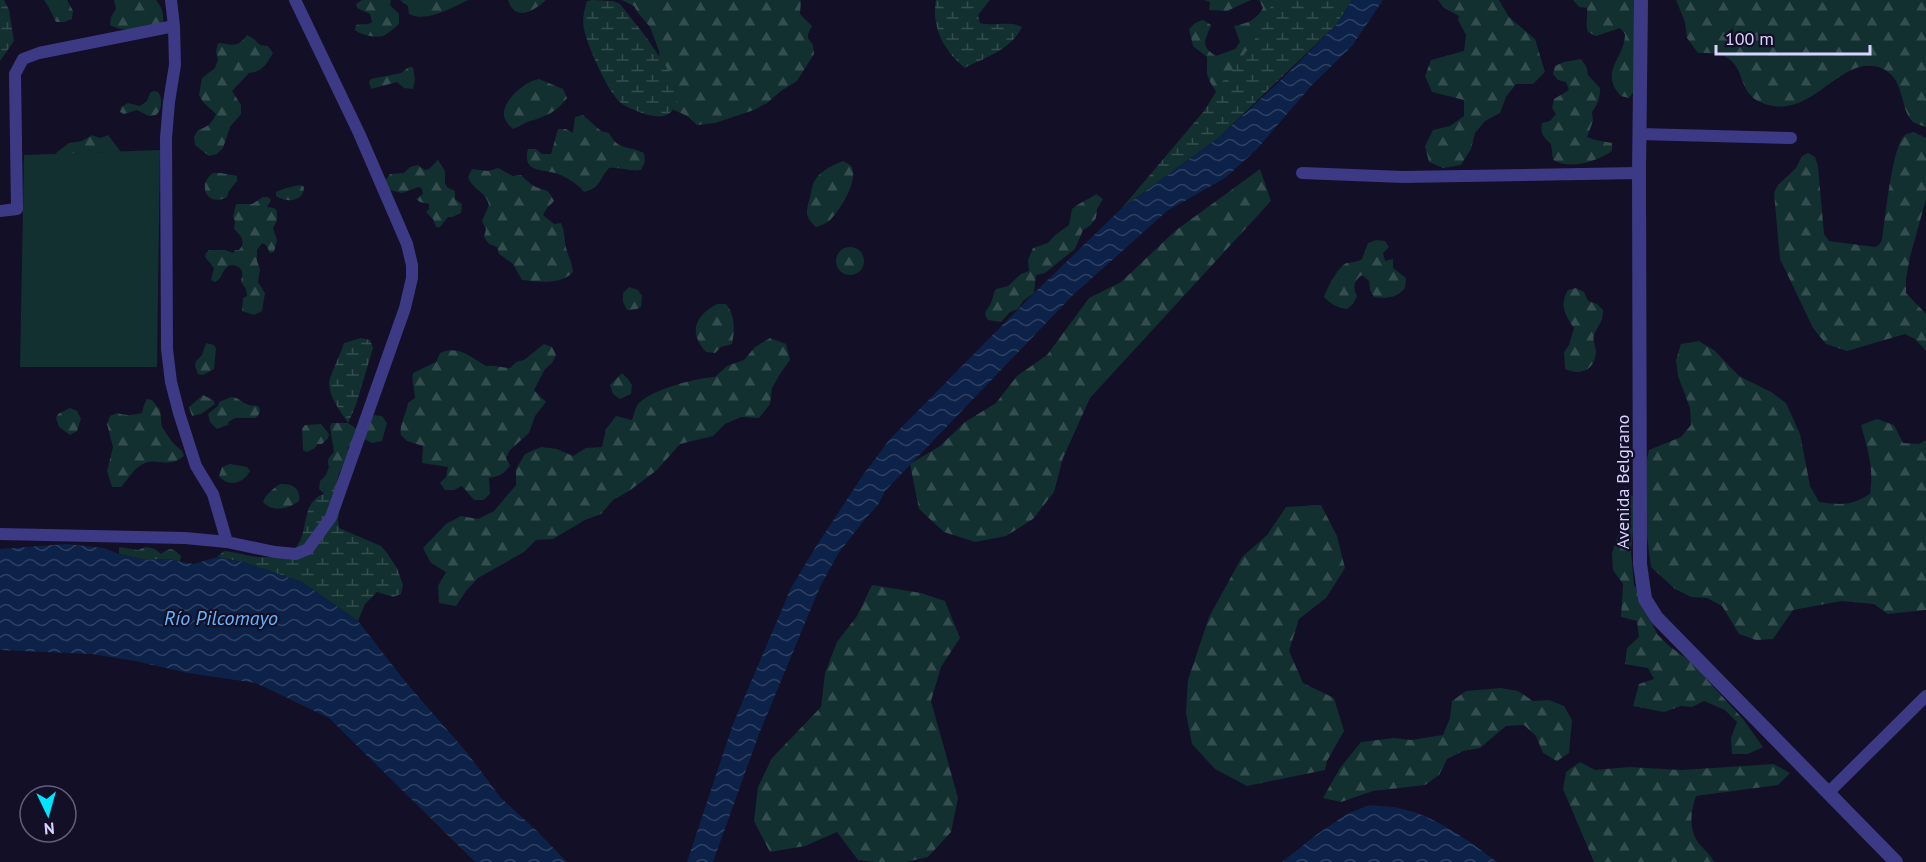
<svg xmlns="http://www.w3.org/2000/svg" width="1926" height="862" viewBox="0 0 1926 862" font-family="'PT Sans',sans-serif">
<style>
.forest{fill:url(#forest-firs)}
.wetland{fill:url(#wetland-marsh)}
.pitch{fill:#12302f}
.water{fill:url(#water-waves)}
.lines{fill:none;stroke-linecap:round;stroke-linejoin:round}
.minor{stroke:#3d3a85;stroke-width:12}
.tertiary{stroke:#3d3a85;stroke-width:14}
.labels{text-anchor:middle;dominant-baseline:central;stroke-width:4.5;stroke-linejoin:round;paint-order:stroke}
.street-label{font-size:18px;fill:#d9d4ff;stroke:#130f26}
.water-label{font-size:20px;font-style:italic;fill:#62b6ff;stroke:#130f26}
</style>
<defs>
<pattern id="forest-firs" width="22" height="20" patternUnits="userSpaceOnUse" patternTransform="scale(1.5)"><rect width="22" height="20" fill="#12302f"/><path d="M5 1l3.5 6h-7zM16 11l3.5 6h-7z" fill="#344d4e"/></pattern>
<pattern id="wetland-marsh" width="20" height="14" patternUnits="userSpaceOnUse" patternTransform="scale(1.5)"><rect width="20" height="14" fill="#12302f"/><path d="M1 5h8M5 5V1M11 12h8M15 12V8" fill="none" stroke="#344d4e"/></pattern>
<pattern id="water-waves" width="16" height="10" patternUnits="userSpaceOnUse" patternTransform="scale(1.5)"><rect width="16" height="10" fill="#0c2248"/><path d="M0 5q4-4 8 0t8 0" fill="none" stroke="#2f4163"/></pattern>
</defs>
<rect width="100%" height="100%" fill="#130f26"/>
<path class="forest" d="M44 0H67L73 11 72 19 64 22H56L48 6Z
M114 0H156C162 8 164 13 163 23 147 27 125 34 110 25L111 17 116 9Z
M362 0H391L390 5 399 14V24C397 26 385 36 383 36 376 38 360 35 355 30L356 25C362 23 367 26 372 22L370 14 357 8 356 4Z
M400 0H468C451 8 427 23 409 14L408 6Z
M508 0H546C533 12 515 22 508 0Z
M622 0H801L800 14 812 26 808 34V38L813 45 814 54 797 81 781 91 767 103 754 110 715 123 697 125 687 116 674 110 660 60 659 51 650 27 638 13 634 6Z
M1204 0H1251L1227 11 1209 10 1210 2Z
M1259 0H1305L1219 96 1210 82 1207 74V57L1193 46 1189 29 1195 23 1203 20 1211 25C1205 41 1200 46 1216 56L1235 49 1240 42 1234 26C1248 23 1255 21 1263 8Z
M1438 0H1499L1509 17 1535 39 1545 72 1533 84H1516L1506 97 1500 113 1485 121 1475 133 1471 149 1461 165 1443 168 1429 162 1425 146 1433 130 1450 126 1464 116V100L1432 92 1425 76 1431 60 1464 51 1466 35 1458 20 1459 16 1444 8Z
M1573 0H1636L1634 91 1629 98 1621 96C1598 71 1625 59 1625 34L1620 28 1596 36 1588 32C1585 24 1588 17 1587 8L1579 7Z
M1676 0H1926V127C1923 126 1916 124 1913 122 1899 109 1906 78 1881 68 1842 54 1817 113 1773 106 1736 99 1748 73 1729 59 1720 52 1708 53 1698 53L1687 38 1685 22Z
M247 35 254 39 260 45 268 46 273 53C266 64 263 72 249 73L232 91 241 105V114L230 127 223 148 217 154 209 156 195 145 194 137 198 130C208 127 212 123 216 114L203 102 199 95 202 78 215 68 218 60 216 52 218 43C233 44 236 49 247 35Z
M1581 59 1586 66 1588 75 1600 88C1600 98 1598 104 1592 112L1593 121 1587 137 1595 140 1612 143V151C1596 162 1570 170 1553 160L1551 144C1543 137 1540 133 1542 123L1550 121 1556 114 1552 108 1554 99 1569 90 1566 82 1558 80 1553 74 1555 66 1564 62Z
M409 67H413L415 80 413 89 404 88 397 82 371 89 369 82 371 79 401 73Z
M539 79 563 89 567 98C558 111 545 117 530 121 524 123 519 127 513 129 508 124 503 119 504 112 506 97 526 81 539 79Z
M154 91 158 92C163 98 162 110 156 115L149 116 137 110 124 114 120 112 121 107 128 103 140 106 147 101 150 93Z
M583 115 601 131 609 133C618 151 628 145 644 153L645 162 641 170C629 172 621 167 609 168 598 180 602 187 584 192 578 184 565 176 555 173 540 169 522 172 528 149H536L542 154H551L558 129H566L573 133 575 117Z
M1914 132 1926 138V199L1910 257 1906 279V293L1926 314V351L1915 339 1905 334 1847 351 1826 344 1813 328 1780 259 1774 193 1778 185 1796 168 1802 156 1808 153 1815 157 1818 166 1824 234 1829 241 1875 247 1879 245 1882 240C1885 221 1892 145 1905 135 1906 134 1913 132 1914 132Z
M92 135 100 138 108 135 121 152 88 153 81 157H59L56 153 69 143 82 141Z
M438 160 445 171V183L447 187 455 191V199L462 204 461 213 452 217H448L440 227H436L433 219 426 212 429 209V204L420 202 416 199 423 194 422 189 419 187 402 193 389 190 385 181 390 174 404 173 410 167 418 165 425 170 429 169Z
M843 161C845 162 850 164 851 166 860 179 839 212 829 221 825 224 821 225 816 227 804 216 806 212 810 197 811 194 811 191 812 188 815 173 831 166 843 161Z
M498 168 513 176 521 175C525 179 529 183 534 186 545 192 547 186 554 201L547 208 543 215 554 224 561 223C565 232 564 239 566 248 568 256 572 262 573 272 561 285 539 282 522 280L513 264 499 254 497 247 489 244 484 237 486 229 482 221 489 205C485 190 474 192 468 177L472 169 488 171Z
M1260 169 1271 201 1090 398 1063 458 1054 492 1033 519 1006 536 975 542 944 532 919 509 910 464 940 446 965 422 996 403 1017 376 1047 355 1089 298 1121 282 1175 231Z
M213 173H221L237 176V181L229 191 227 197C206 208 197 184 213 173Z
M301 185 304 187C304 202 286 203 276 196V192C282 189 294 186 301 185Z
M1096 194 1103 199 1097 209 1096 218 1091 225 1083 230 1075 249 1045 273 1036 275 1034 293 1023 301 1018 309 1010 312 1001 322 988 320C982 312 987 311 991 303 993 299 993 294 996 289L1008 286 1021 274 1029 271 1028 260 1033 248 1048 243 1054 236 1069 225 1072 209C1080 202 1088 200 1096 194Z
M263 197H268L271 200 267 207 274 208 277 211V220L273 228 277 240 274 252 270 253 266 245 262 243 257 250V261L260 269 258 282 265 293 262 311 254 315 242 311 243 298 247 296 246 289 241 282C241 280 243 275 242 272 241 266 231 263 227 267 221 272 223 278 215 282L211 280 214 268 205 257 206 253 209 250H225L233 253 235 250H239C247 241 240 235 234 229L235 221 233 217 236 204H252Z
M1376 240 1385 241 1389 247 1383 253 1385 261 1393 259V268L1406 278 1405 288C1397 298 1386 299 1374 297L1370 290 1369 281 1362 275C1354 281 1352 286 1357 296L1353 304 1347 309C1337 308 1331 304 1324 297 1327 288 1339 265 1347 263 1353 262 1357 262 1362 259L1368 243Z
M836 261a14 14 0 1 1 28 0a14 14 0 1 1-28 0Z
M629 287 638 290 642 296 641 307 637 309 627 310 623 302V293Z
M1576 288 1584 292 1588 301 1597 304 1603 310C1603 323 1599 323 1595 333 1591 339 1596 345 1596 352 1595 371 1580 376 1565 369L1564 352 1569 345 1574 328C1565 315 1559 305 1568 290Z
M717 304H726C735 314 735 331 732 344L721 347 715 353 706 352C688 332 695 316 717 304Z
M770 338 786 344 790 360 780 374 772 388 770 404 759 418 741 417 725 424 713 436 680 444 657 470 629 491 613 500 601 514 585 520 553 539 536 540 524 552 478 578 466 591 456 606 439 603 438 586 446 572 431 563 423 548 446 524 461 516 478 519 494 511 516 485V469L525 454 541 447 557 449 573 456 586 448 602 447 606 429 616 416 632 420C634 415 635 407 639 403 653 389 696 378 715 377L727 366 744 360 755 347Z
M1699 341 1714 350 1739 376 1771 392 1786 403 1800 434 1810 486 1819 502C1842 505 1850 506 1870 494 1874 467 1868 451 1861 425L1877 419 1894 425 1903 443 1919 444 1926 440V610L1888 614 1874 604 1841 601 1793 610 1773 639 1756 640 1739 634 1722 606 1707 598 1691 597 1675 589 1651 567C1646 528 1639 489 1649 450L1681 437 1691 425 1690 408 1678 376 1676 360 1681 344Z
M206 343 214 345 216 349 214 369 203 375 198 374 195 366 196 361 202 355Z
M544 344 552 347 556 355 552 363 545 369 534 390 546 402 535 416 529 433 510 450 506 458 510 465C505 474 499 476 489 478L490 494 483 500H474L462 486 454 490H445L440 483 446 477 448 467 422 463 423 446 407 441 401 435C399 424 406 415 408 403L415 398C415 389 411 382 413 373L436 362 440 353C459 345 470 357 486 366 495 365 501 368 510 368L516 362 524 360Z
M622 373 628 379 632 385 631 394 620 399 613 394 610 385Z
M203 395 213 400 215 404 201 414 192 416 189 407Z
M231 397C240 398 239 401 247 404 251 407 254 404 259 407 261 412 259 415 255 418H235L227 423 230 424 217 429 210 422 208 414 218 406 219 402Z
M147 399 152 400 160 410 162 427 173 443 182 451 184 456C168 469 159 458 145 463 134 467 128 480 121 487H112L107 471 113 447 107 424 110 416 117 413C126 416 134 415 142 413L144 405Z
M70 408 77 411 81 419 77 431 70 435 59 427 56 418 58 414Z
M373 415 382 416 387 423 382 441 372 443 360 437 354 440 348 448 349 453 339 474 336 486 333 491 326 495 319 489 320 481 326 475 329 467C326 459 330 457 334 452L330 427 332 423H348L357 429Z
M321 424 329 434 328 438 322 444H317L315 448 307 452 303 450 302 429 305 425Z
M230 464 247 467 250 471C244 483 228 488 219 476L222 467Z
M280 484C292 483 301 488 299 501 288 509 273 513 263 502 265 495 274 488 280 484Z
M1625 487 1636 501 1631 552 1634 585 1645 599 1649 617 1657 634 1669 646 1697 666 1708 681 1743 719 1763 747 1748 754H1732L1731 738 1737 722 1725 710 1704 701 1692 707 1681 706 1664 712 1633 706 1639 684 1654 679 1648 668 1625 664 1627 648 1639 637 1637 621 1621 617 1623 584 1613 570 1612 553 1623 521 1622 504Z
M1321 505 1337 536 1345 568 1326 598 1299 619 1289 651 1303 683 1334 698 1344 731 1327 761 1325 770 1247 786 1215 769 1192 744 1186 713 1188 680 1209 617 1242 557 1267 535 1286 507Z
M119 547 138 550 146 547 155 549 161 554C170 547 173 548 181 556L180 561 166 559 146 560 119 554Z
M872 585 921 593 945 601 960 638 941 667 931 701 958 798 951 832 928 857 906 862H874L858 860 837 832 805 846 770 852 754 821 758 787 772 758 821 707 825 673 837 642 857 616Z
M1501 688 1518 691 1533 701 1549 700 1564 706 1572 720 1569 753 1557 761 1543 753 1536 736 1524 725 1506 726 1480 748 1463 751 1447 759 1439 775 1425 785 1373 791 1341 802 1323 798 1340 768 1361 742 1394 738 1411 740 1443 735 1450 718 1452 701 1466 691Z
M1580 762 1595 770 1629 767 1681 770 1774 764 1790 773 1778 785 1696 796C1690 814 1688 832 1702 847 1706 852 1711 855 1714 862H1594L1563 789 1566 772Z"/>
<path class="wetland" d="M0 0H4L9 10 14 41 0 61Z
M592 0 613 1 620 4 646 37 676 81C679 89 680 95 677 103 669 120 658 118 642 113 635 110 627 108 621 103 608 93 587 45 584 29 582 20 584 10 587 1Z
M936 0H990L978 15 980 23C995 27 1008 20 1022 27 1011 50 986 57 965 68 944 51 931 27 936 0Z
M1274 0H1352L1336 25 1218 138 1121 209 1204 111 1222 82 1233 69 1254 41Z
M361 338 370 340 373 348 356 405 348 423C341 412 330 399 329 384 329 377 341 353 344 343Z
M334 489 341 494 338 520 339 528 381 546 387 553 397 568 403 585 401 594 393 597 377 592 365 604 358 621 302 582 243 562 217 557 224 551C238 552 251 558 265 557 293 557 301 548 305 522 307 516 307 510 311 504 316 496 325 493 334 489Z"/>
<path class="pitch" d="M160 150 157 367H20L24 155Z"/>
<path class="water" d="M1352 0H1383L1352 46 1312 85 1257 149 1225 178 1167 211 1073 295 885 491 878 505 865 519 838 554 820 587 759 734 713 862H687L733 724 791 588 815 548 863 475 890 439 1031 296 1121 209 1218 138 1280 81 1336 25Z
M66 544 104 548 119 554 146 560 166 559 194 564 217 557 243 562 302 582 358 621 404 680 468 754 501 798 535 829 567 862H475L329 718 256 683 188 673 135 661 92 654 0 650V549Z
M1369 805C1377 806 1385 806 1393 807 1430 812 1468 840 1497 862H1282L1316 835 1347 814Z"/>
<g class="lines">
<path class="minor" d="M171 0 174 26 175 65 169 102 166 138 167 349 171 382 179 413 196 466 213 494 227 542
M1639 134 1791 138
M1302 173 1403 177 1639 173
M0 211 17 209 15 74 23 59 39 53 174 26
M0 534 185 538 227 542 275 552 296 554 308 549 331 517 405 308 412 278V265L407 244 359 133 295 0
M1828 793 1926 696"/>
<path class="tertiary" d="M1641 0 1639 173 1640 564 1645 599 1657 618 1896 862"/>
</g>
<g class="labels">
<g class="street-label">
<text transform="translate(1622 482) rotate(-90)">Avenida Belgrano</text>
</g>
<g class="water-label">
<text x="221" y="618">Río Pilcomayo</text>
</g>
</g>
<g transform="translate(48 814) rotate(175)"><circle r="28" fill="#130f26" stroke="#625e7d" stroke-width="1.5"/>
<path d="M0-4.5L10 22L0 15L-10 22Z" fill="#00e5ff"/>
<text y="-9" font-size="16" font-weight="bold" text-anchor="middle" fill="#d9d4ff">N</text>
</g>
<path d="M1716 45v9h154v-9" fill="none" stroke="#d9d4ff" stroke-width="3"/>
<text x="1725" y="45" font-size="18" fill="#d9d4ff" stroke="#130f26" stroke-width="4.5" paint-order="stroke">100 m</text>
</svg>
